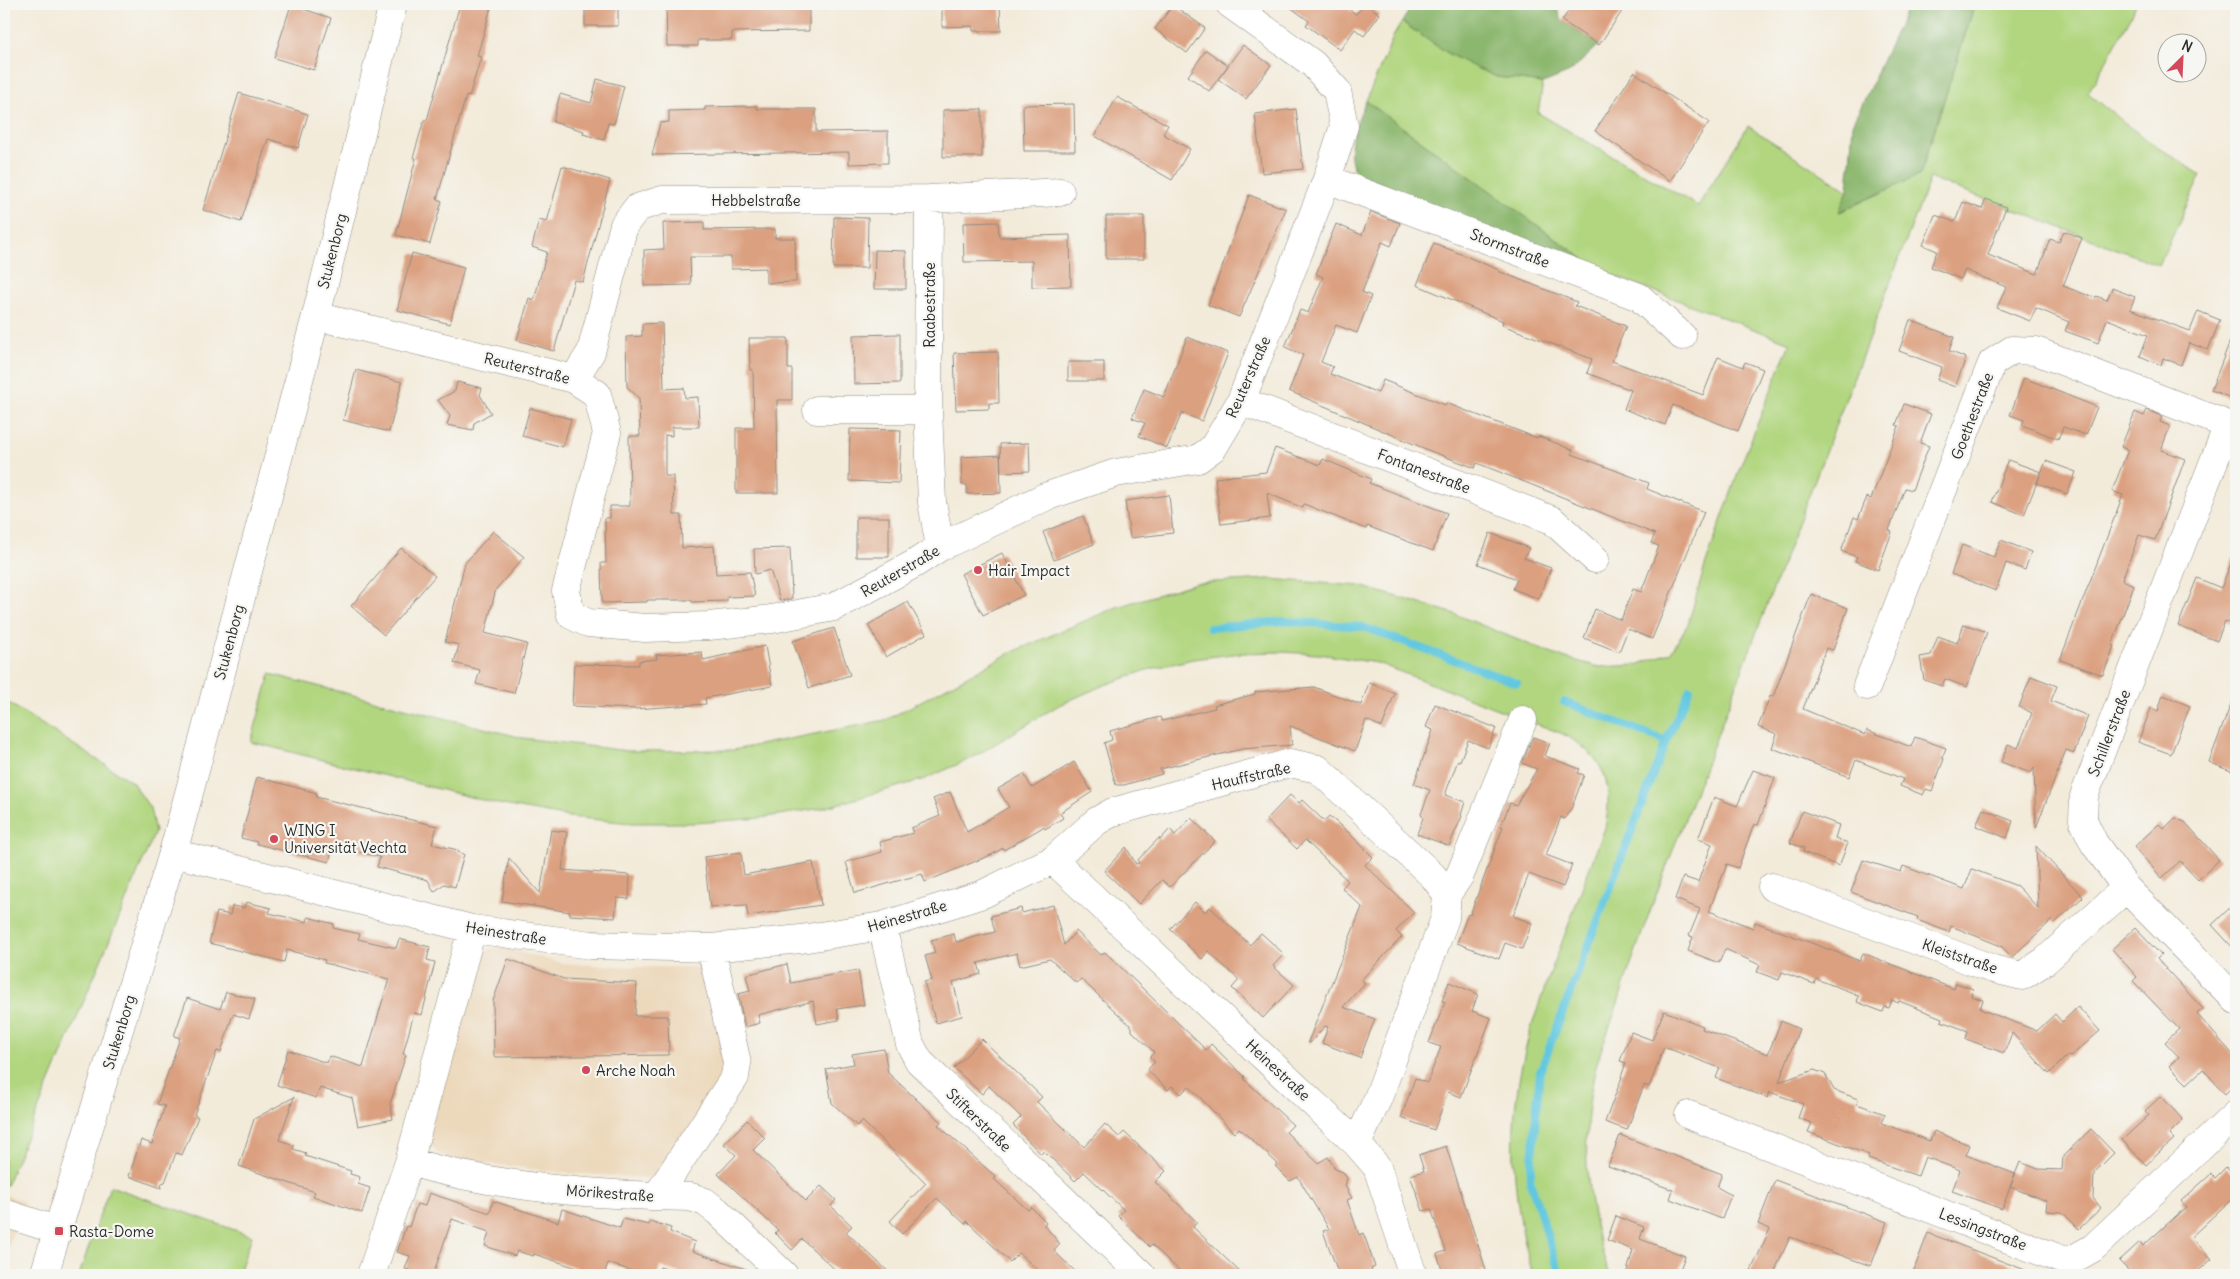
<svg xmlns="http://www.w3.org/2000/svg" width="2240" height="1279" viewBox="0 0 2240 1279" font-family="Delius,sans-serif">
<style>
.built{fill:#ecd8ba}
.green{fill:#b1d67f;stroke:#6e8055}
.forest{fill:#8cb76e;stroke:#5c714c}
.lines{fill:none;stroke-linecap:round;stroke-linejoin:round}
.stream{stroke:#61c7df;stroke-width:8}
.building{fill:#dba080}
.street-casing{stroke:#8f8b82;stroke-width:29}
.secondary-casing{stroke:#8f8b82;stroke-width:29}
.street{stroke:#fff;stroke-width:28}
.secondary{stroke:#fff;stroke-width:28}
.poi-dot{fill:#d1495b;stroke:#f6f6f2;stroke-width:2}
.labels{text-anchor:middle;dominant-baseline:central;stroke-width:4.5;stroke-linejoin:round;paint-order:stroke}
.street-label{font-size:15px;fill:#2b2b2b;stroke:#f6f6f2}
.poi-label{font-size:15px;fill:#2b2b2b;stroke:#f6f6f2;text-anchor:start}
</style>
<rect width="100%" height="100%" fill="#f6f6f2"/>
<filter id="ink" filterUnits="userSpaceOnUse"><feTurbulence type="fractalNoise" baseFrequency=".02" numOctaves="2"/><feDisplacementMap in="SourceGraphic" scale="10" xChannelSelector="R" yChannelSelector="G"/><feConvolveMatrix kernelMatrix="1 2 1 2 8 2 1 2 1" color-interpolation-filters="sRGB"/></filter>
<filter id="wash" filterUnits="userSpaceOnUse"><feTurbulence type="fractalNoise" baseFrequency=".0096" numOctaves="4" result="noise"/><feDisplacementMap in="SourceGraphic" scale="20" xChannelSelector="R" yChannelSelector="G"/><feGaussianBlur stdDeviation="1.12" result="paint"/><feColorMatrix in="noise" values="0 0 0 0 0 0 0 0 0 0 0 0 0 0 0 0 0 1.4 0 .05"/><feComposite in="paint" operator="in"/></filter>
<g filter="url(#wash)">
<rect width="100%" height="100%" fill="#f3ebda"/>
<path class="built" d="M504 948 561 963 634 967H708L730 1058 723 1082 658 1179 565 1173 450 1159 436 1152 428 1137 478 957 490 949Z
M4 1194 24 1202 4 1259Z"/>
<path class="green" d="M1975 4H2136L2131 17 2088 93 2140 135 2201 175 2159 265 1930 178C1855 375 1780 571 1705 767 1675 845 1644 923 1618 1003 1610 1028 1598 1054 1593 1080 1580 1145 1587 1214 1610 1275H1533C1516 1215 1508 1150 1518 1087 1525 1037 1543 992 1561 945 1575 906 1590 867 1605 828 1614 782 1605 757 1563 734L1377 663 1319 654 1280 652 1241 653 1193 659 1147 670 1102 686 1059 705 972 758 925 779 823 808 760 818 696 823H632L569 817 498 804 251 742 270 674 523 738 628 751 733 750 886 720 1008 654 1117 607 1196 583 1269 579 1360 586 1452 613 1555 655 1599 667 1637 665 1671 652 1688 624 1705 566 1742 462 1790 343 1599 270 1366 101 1394 35 1402 22 1447 53 1497 77 1543 83 1538 113 1698 206 1748 126 1848 191 1840 212 1920 174Z
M4 700 132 782 150 808 155 832 6 1186 4 1185Z
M110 1186 252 1236 238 1275H79Z"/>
<path class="forest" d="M1413 4H1556L1562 21 1599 45 1570 72 1543 83 1497 77 1478 69 1447 53 1402 22Z
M1909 4H1975L1920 175 1839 212 1848 190 1853 124Z
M1366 101 1599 270 1368 182C1364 179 1358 177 1356 172 1343 152 1357 120 1366 101Z"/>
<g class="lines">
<path class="stream" d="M1210 628 1284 621 1363 627 1517 683
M1564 702 1666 741
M1560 1275 1530 1181 1540 1072 1666 741 1690 689"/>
</g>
<g id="blocks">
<path class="building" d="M460 4H492L477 56 481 57 469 97 466 96 437 199 442 201 430 244 396 235 416 158H413L424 120H427Z
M585 4H618V26H585Z
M666 4H809V31L732 32V40H698V46H667Z
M942 4H1000L1001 31H973V26L942 27Z
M1286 4H1342L1356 14 1366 4 1380 14 1364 36 1355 29 1340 50 1306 25 1309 21Z
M1573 4H1627L1599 45 1562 21Z
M291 5 331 18 314 70 274 58Z
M1173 5 1205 28 1187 53 1155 29Z
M1243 45 1271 65 1246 99 1218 79Z
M1206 50 1228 66 1209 91 1188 76Z
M1634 72 1709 122 1670 181 1595 131Z
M597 79 624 86 614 124 608 123 604 140 583 134 584 131 553 122 560 94 591 103Z
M239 93 308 114 298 148 268 139 241 222 203 210Z
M1117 97 1168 125 1163 134 1190 149 1172 180 1095 136Z
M1074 104 1075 151H1024L1023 105Z
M757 106V109H816V132L888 131V163L849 164V152L652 155 660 123 669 122V111L705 110V107Z
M982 109V157H943V110Z
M1296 109 1303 169 1262 173 1255 114Z
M562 166 610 180 583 282 574 280 554 351 517 340 529 298 534 300 547 252 532 247 539 220 547 222Z
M1249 195 1286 209 1239 317 1208 305Z
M1986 199 2006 207 1988 255 2037 274 2050 239 2059 242 2064 231 2082 238 2063 286 2095 298 2096 296 2107 300 2112 288 2135 297 2130 309 2190 331 2198 311 2220 320 2208 350 2189 343 2181 365 2163 358 2161 365 2140 356 2148 335 2107 319 2098 343 2065 331 2069 322 2036 308 2030 321 1997 308 2006 287 1965 270 1961 279 1931 267 1937 251 1923 245 1935 215 1955 222 1963 202 1982 209Z
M1371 212 1400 223 1391 246 1382 242 1362 292 1371 296 1357 333 1336 325 1321 362 1333 367 1330 374 1378 393 1383 380 1445 405 1446 403 1537 438 1538 436 1573 450 1572 454 1649 483 1647 489 1704 512 1652 639 1628 629 1619 652 1584 638 1595 609 1621 620 1633 589 1641 592 1659 546 1651 543 1655 534 1477 463 1475 468 1428 450 1289 391 1303 355 1285 347 1300 310 1308 313 1323 277 1316 274 1336 224 1362 235Z
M1106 216H1144V259H1106Z
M834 217 868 218 867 268H833Z
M704 222V230L775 229V238H795L796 282 766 283V268L731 269V257H690L691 285 644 286V250L664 249 663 223Z
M998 222 999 237 1070 235 1071 286 1032 287V261L964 262 963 223Z
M1434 243 1499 270 1498 271 1577 302 1575 306 1626 326 1612 361 1703 395 1718 357 1743 367 1745 362 1763 369 1738 431 1673 405 1665 425 1624 409 1631 390 1587 373 1592 359 1502 325 1503 321 1417 285Z
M875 250 906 251V289H874Z
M412 253 464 267 450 324 397 310Z
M1910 320 1954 337 1949 351 1966 358 1955 387 1937 380 1942 367 1899 351Z
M662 323 664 389 684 388 685 398 698 397 699 427H672V436L665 435V476H673L674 515H681L682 548 714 546 716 574 750 572 755 596 727 597V601L692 602 691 600H647V602L602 603 601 563H606L605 518H610V506H630L629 436H640L639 398 627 387 626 337 642 336V324Z
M2235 328H2236V400L2211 390Z
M900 334V383L854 384 853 335Z
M1187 337 1228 353 1202 421 1182 413 1167 448 1139 436 1145 423 1132 418 1144 389 1164 397Z
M749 338H788V369H792V400H777L778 493H736V428H754L753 370H750Z
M998 352 999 403H989V409L956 410 954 353Z
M1068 362H1104V381H1068Z
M356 370 402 382 389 432 343 420Z
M2024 378 2097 407 2086 435 2063 427 2058 439 2022 425 2024 420 2010 415Z
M457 382 482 388 480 395 491 413 474 423 473 430 447 425 450 416 438 400 455 391Z
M1904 404 1931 414 1920 443 1929 446 1912 490 1905 488 1889 530 1892 532 1878 570 1855 561 1857 557 1841 551 1854 517 1858 519 1867 497 1871 499 1899 426 1896 425Z
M530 408 571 419 563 447 522 436Z
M2147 410 2162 416 2160 422 2170 426 2161 450 2185 459 2155 540 2139 535 2122 580 2134 585 2112 645 2114 646 2103 675 2060 660 2123 495 2112 491 2128 450 2121 447 2135 412 2144 416Z
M850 429 901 430 899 483 849 481Z
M1029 443 1030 471 1001 472 1000 444Z
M1275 448 1320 465 1323 459 1371 479 1369 483 1447 513 1433 551 1367 526 1366 529 1304 504 1303 508 1267 493 1270 518 1221 524 1215 478 1266 472Z
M1000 455 1001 493 967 494V485H962L961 457Z
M2008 460 2041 472 2024 515 1992 502Z
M2046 461 2076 472 2067 494 2037 483Z
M1169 495 1173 533 1130 538 1125 501Z
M1083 516 1094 544 1054 560 1043 532Z
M856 517H889V557H856Z
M493 531 524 557 496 589 485 633 527 644 514 693 476 684 480 670 454 663 459 645 445 642 465 563Z
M1490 533 1529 548 1524 558 1551 568 1539 599 1513 589 1517 579 1478 564Z
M2001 540 2031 552 2025 570 2006 563 1996 591 1951 574 1962 545 1994 557Z
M401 548 435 576 384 635 351 606Z
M790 548 792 599 780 601 770 570 755 574 754 549Z
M1002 553 1024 595 983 615 961 574Z
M2235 553H2236V626L2225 621 2217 641 2178 626 2197 578 2221 588Z
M1811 594 1848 608 1833 650 1826 648 1803 709 1865 735 1867 730 1911 747 1915 737 1946 748 1942 758 1944 759 1932 791 1926 789 1923 795 1900 786 1903 779 1856 760 1849 777 1772 748 1777 734 1758 727 1770 696 1773 697Z
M908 602 926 634 886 657 868 625Z
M1964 624 1987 632 1967 687 1945 679 1942 686 1924 680 1920 657 1931 655 1938 636 1957 643Z
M834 628 850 675 809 688 793 641Z
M765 646 772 686 705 698 706 704 635 709 572 706 574 664 639 665V661L657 659 656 655 702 652 703 660Z
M2031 676 2057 686 2051 701 2088 716 2074 753 2066 750 2036 828 2034 768 2031 773 2001 762 2008 744 2018 748 2032 713 2019 707Z
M1369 683 1395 693 1382 727 1366 720 1355 751 1290 726 1292 745 1242 749 1160 769 1162 774 1124 785H1116L1104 743 1112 740 1110 731 1160 717 1162 721 1215 708 1214 705 1255 694V692L1314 687 1361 705Z
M2163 695 2190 706 2171 754 2138 742 2151 708 2158 711Z
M2234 696 2236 697V773L2209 762Z
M1435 704 1496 728 1488 748 1468 740 1460 761 1458 760 1445 795 1465 802 1461 815 1462 816 1449 846 1417 834 1423 818 1421 814 1430 790 1414 784 1433 730 1426 727Z
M1533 737 1550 743 1545 756 1580 769 1578 773 1584 775 1572 807 1564 819 1561 817 1546 855 1572 865 1563 887 1529 874 1513 916 1532 923 1522 949 1505 943 1499 959 1457 943 1468 914 1470 915 1503 827 1501 826 1510 803 1516 805 1537 769 1522 763Z
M1074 762 1092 792 1060 813 1063 818 1045 829 1043 827 1004 850 1003 848 991 855 925 882 922 874 855 893 846 862 882 852 880 842 913 833 911 828 940 816 933 799 950 792 967 832 1009 807 998 789 1024 774 1032 788Z
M1753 770 1775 778 1758 825 1754 824 1738 868 1727 864 1709 911 1753 928 1755 922 1860 961 1863 953 1954 989 1956 983 1973 989 1971 996 1983 1000 1980 1009 2037 1031 2055 1014 2062 1022 2078 1007 2100 1031 2070 1057 2068 1055 2049 1074 2012 1033 2004 1053 1966 1039 1968 1031 1941 1021 1942 1018 1899 1001 1898 1003 1892 1000 1889 1008 1885 1007 1883 1012 1857 1002 1859 996 1855 995 1856 994 1816 979 1814 984 1782 972 1779 980 1757 972 1760 965 1725 949 1719 963 1688 951 1693 937 1689 936 1700 909 1675 899 1683 877 1698 882 1712 844 1698 839 1714 797 1737 806Z
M257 777 317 793 316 797 437 826 432 844 458 850 459 853 464 854 455 887 444 884 434 892 428 880 377 867 380 857 333 846 329 862 257 844V842L241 838Z
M1290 795 1299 803 1302 800 1324 821 1329 816 1348 832 1373 857 1365 865 1414 912 1396 931 1402 937 1361 980 1365 983 1343 1007 1375 1019 1360 1058 1322 1043 1328 1027 1325 1026 1310 1043 1308 1042 1362 907 1342 888 1348 881 1305 840 1297 849 1266 820Z
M1983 809 2013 821 2007 838 1976 826Z
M1802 811 1839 825 1835 838 1848 843 1839 866 1803 852 1804 848 1790 843Z
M1191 818 1215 841 1170 887 1162 880 1139 904 1104 871 1126 847 1136 864 1139 863 1138 860 1159 838 1160 840 1170 829 1175 835Z
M2175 818 2185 822 2219 860 2198 880 2180 861 2162 878 2134 847 2159 824 2164 829Z
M551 830 567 832 562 870 630 875 629 899 617 898 615 918 570 915V912L502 901 509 858 540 893Z
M2036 846 2083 897 2055 923 2052 920 2012 957 2001 946 1951 926 1949 932 1917 920 1918 917 1851 892 1863 860 1901 872 1903 866 1964 889 1972 869 2017 886 2038 908Z
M741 852 744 875 813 862 821 905 748 916 746 905 710 907 704 857Z
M246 902 271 908 269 913 307 922 308 917 334 924 333 928 360 934 358 939 396 948 399 939 430 947 427 960 435 962 422 1015 414 1013 403 1054 406 1055 390 1104 393 1119 358 1126 352 1098 320 1088 316 1098 277 1085 288 1050 327 1063 329 1056 363 1067 389 979 324 963 325 960 287 950 284 962 209 943 217 912 230 915 232 906 244 908Z
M1195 902 1205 912 1210 907 1250 945 1261 933 1284 954 1273 966 1294 985 1263 1018 1232 988 1239 980 1208 951 1202 959 1170 929Z
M2236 902V951L2212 925Z
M1053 905 1064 945 1076 931 1101 955 1105 952 1206 1050 1211 1044 1245 1077 1244 1079 1293 1125 1286 1132 1318 1163 1328 1157 1335 1169 1343 1172 1347 1178 1345 1186 1352 1198 1347 1200 1359 1235 1363 1233 1367 1243 1375 1267 1371 1269 1373 1275H1339L1323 1231 1329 1229 1298 1177 1290 1181 1275 1166 1278 1164 1239 1128 1234 1133 1189 1086 1181 1094 1172 1086 1168 1090 1147 1070 1155 1062 1150 1057 1154 1052 1132 1031V1027L1081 979 1076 983 1050 959 1020 966 1017 953 978 963 981 974 953 982 962 1016 936 1023 924 982 932 980 925 956 935 953 931 940 954 934 956 942 995 932 991 916 1021 908 1022 913Z
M2135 928 2161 955 2157 959 2203 1009 2197 1014 2236 1058V1083L2225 1094 2203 1069 2187 1084 2169 1066 2179 1057 2165 1042 2179 1029 2133 981 2137 977 2112 949Z
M508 959 564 979 637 983 635 1016H668L669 1055 494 1057 493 1001Z
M787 964 791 983 858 970 864 1005 837 1009 839 1020 817 1024 813 1001 758 1015 760 1023 745 1027 738 994 750 991 746 975Z
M1449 982 1478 994 1472 1011 1491 1018 1461 1097 1448 1092 1434 1130 1401 1118 1415 1078 1427 1083 1441 1047 1429 1043 1445 1002 1442 1001Z
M226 992 255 999 249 1019 233 1014 221 1052 217 1051 194 1115 198 1117 182 1155 176 1153 165 1182 162 1183 161 1188 129 1176 141 1140 152 1144 165 1106 157 1104 180 1038 174 1036 187 998 220 1009Z
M1664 1011 1703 1026 1702 1029 1768 1054 1781 1021 1799 1029 1779 1082 1814 1070 1825 1074 1834 1090 1858 1099 1857 1104 1885 1114 1881 1123 1930 1141 1934 1131 1970 1145 1966 1155 2015 1174 2002 1209 1952 1191 1960 1170 1925 1157 1918 1176 1868 1159 1869 1155 1808 1132 1812 1123 1798 1118 1803 1104 1770 1092 1768 1098 1716 1078 1720 1068 1664 1047 1649 1087 1644 1085 1627 1130 1605 1122 1622 1077H1621L1626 1063 1620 1061 1631 1032 1652 1040Z
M982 1039 1042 1097 1037 1102 1084 1147 1105 1124 1119 1137 1124 1132 1166 1171 1155 1182 1197 1222 1193 1227 1243 1275H1184L1152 1245 1150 1247 1118 1216 1124 1210 1084 1172 1075 1181 1044 1151 1041 1154 1013 1125 1021 1117 989 1086 982 1094 954 1068Z
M884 1049 888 1073 941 1122 938 1125 996 1177 994 1179 1028 1210 1031 1207 1046 1222 1044 1225 1060 1244 1054 1251 1079 1275H1043L1019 1253 1010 1262 967 1221 965 1224 937 1198 902 1234 890 1221 926 1183 862 1121 857 1126 832 1103 826 1069 854 1064 852 1054Z
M2161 1096 2183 1120 2169 1134 2174 1139 2146 1165 2122 1140 2149 1115 2145 1111Z
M294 1097 279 1140 294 1145 293 1149 306 1153 305 1156 351 1171 350 1174 360 1177 358 1184 370 1188 362 1213 313 1196 315 1192 239 1166 254 1119Z
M747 1120 765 1138 753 1150 806 1201 821 1186 836 1200 831 1206 852 1226 846 1232 892 1275H841L802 1239 792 1250 775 1233 778 1230 718 1174 736 1155 724 1144Z
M2091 1129 2114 1153 2094 1173 2093 1198 2101 1208 2079 1229 2062 1212 2046 1211 2047 1201 2010 1187 2020 1162 2038 1169 2062 1170 2063 1156Z
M1620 1135 1722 1174 1717 1187 1731 1195 1722 1219 1670 1199 1673 1190 1608 1166Z
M1446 1146 1486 1270 1481 1271 1482 1275H1444L1437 1254 1446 1251 1431 1209 1423 1211 1410 1175 1424 1171 1419 1155Z
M2226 1167 2236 1178V1195L2191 1237 2212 1259 2194 1275H2133L2119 1261 2140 1242 2143 1246 2186 1207 2181 1201 2211 1174 2215 1178Z
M1775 1180 1887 1222 1871 1266 1790 1237 1773 1275H1749L1770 1229 1758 1224Z
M429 1193 490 1213 493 1201 558 1222 562 1209 620 1228 623 1219 649 1225 650 1221 671 1228 670 1232 695 1242 692 1251 755 1272 754 1275H685L660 1267 657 1275H644L608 1263 604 1275H599L534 1254 533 1256 517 1251 515 1256 485 1246 489 1232 452 1219 433 1275H424L405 1269 410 1256 397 1252 406 1226 409 1227 417 1204 425 1206Z
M1616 1216 1644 1227 1640 1239 1685 1256 1678 1275H1626L1633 1250 1607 1240Z
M1928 1233 2033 1273 2032 1275H1912Z"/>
</g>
</g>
<g filter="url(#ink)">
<use href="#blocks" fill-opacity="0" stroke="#8f8b82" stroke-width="1"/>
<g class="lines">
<defs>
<path id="street" d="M1327 179 1639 297 1682 336
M929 199 928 410 932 502 940 547
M316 316 574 379 597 394 607 433 566 591 571 615 588 623 645 628 709 626 772 619 834 607 914 564 940 547 1045 497 1116 473 1198 459 1213 448 1241 401 1327 179 1344 126 1337 91 1313 64 1230 4
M574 379 591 352 624 225 637 208 662 200 929 199 1060 192
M1241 401 1552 520 1595 559
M817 410H928
M2228 425 2084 796 2083 820 2094 843 2126 888 2236 1000
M1867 686 1992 363 2012 350 2036 351 2236 428
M173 853 472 929 591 945 711 948 801 939 882 926 983 894 1053 860 1357 1144 1377 1167 1413 1275
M1053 860 1097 821 1113 812 1290 763 1318 769 1433 876 1447 894 1445 918 1378 1098 1357 1144
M1772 887 1993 969 2022 976 2045 961 2126 888
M1447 894 1460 875 1523 720
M882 926 910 1044 919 1061 1142 1275
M1689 1115 2068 1262 2093 1248 2236 1114
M409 1162C500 1188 597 1195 691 1197L705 1202 717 1211 784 1275
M657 1196 735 1077 737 1063 711 948
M4 1213 59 1231
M371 1275 409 1162 472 929"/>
<path id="secondary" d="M44 1275 173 853 316 316 393 4"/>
</defs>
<use href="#street" class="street-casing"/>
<use href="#secondary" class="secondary-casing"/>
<use href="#street" class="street"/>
<use href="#secondary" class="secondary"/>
</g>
</g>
<g class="poi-dot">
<circle cx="978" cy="570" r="5"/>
<circle cx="274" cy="839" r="5"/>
<circle cx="586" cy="1070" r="5"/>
<rect x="54" y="1226" width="10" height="10" rx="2.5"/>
</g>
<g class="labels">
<g class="street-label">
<text x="756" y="200">Hebbelstraße</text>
<text transform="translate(1510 248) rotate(21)">Stormstraße</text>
<text transform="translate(332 251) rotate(-76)">Stukenborg</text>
<text transform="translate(929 305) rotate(-90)">Raabestraße</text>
<text transform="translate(527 368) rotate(14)">Reuterstraße</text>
<text transform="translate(1248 377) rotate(-66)">Reuterstraße</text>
<text transform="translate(1972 416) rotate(-69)">Goethestraße</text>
<text transform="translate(1424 471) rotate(21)">Fontanestraße</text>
<text transform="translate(900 571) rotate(-30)">Reuterstraße</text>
<text transform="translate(229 642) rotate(-75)">Stukenborg</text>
<text transform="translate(2109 733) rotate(-69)">Schillerstraße</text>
<text transform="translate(1251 776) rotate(-13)">Hauffstraße</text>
<text transform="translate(907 916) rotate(-16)">Heinestraße</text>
<text transform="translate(506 933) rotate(9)">Heinestraße</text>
<text transform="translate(1960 956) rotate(19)">Kleiststraße</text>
<text transform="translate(119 1032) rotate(-73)">Stukenborg</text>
<text transform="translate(1278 1070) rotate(43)">Heinestraße</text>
<text transform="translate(979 1120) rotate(44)">Stifterstraße</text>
<text transform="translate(610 1193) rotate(4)">Mörikestraße</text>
<text transform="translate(1983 1229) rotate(21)">Lessingstraße</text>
</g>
<g class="poi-label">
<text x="988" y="570">Hair Impact</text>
<text x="284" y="830">WING I<tspan x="284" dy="17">Universität Vechta</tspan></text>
<text x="596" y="1070">Arche Noah</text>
<text x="69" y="1231">Rasta-Dome</text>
</g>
</g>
<rect width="2240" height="1279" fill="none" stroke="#f6f6f2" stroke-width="20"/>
<g transform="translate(2182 58) rotate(24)"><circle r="24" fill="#f6f6f2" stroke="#a5a5a2"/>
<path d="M0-4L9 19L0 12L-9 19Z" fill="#d1495b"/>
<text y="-8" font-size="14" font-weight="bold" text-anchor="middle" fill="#2b2b2b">N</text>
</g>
</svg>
